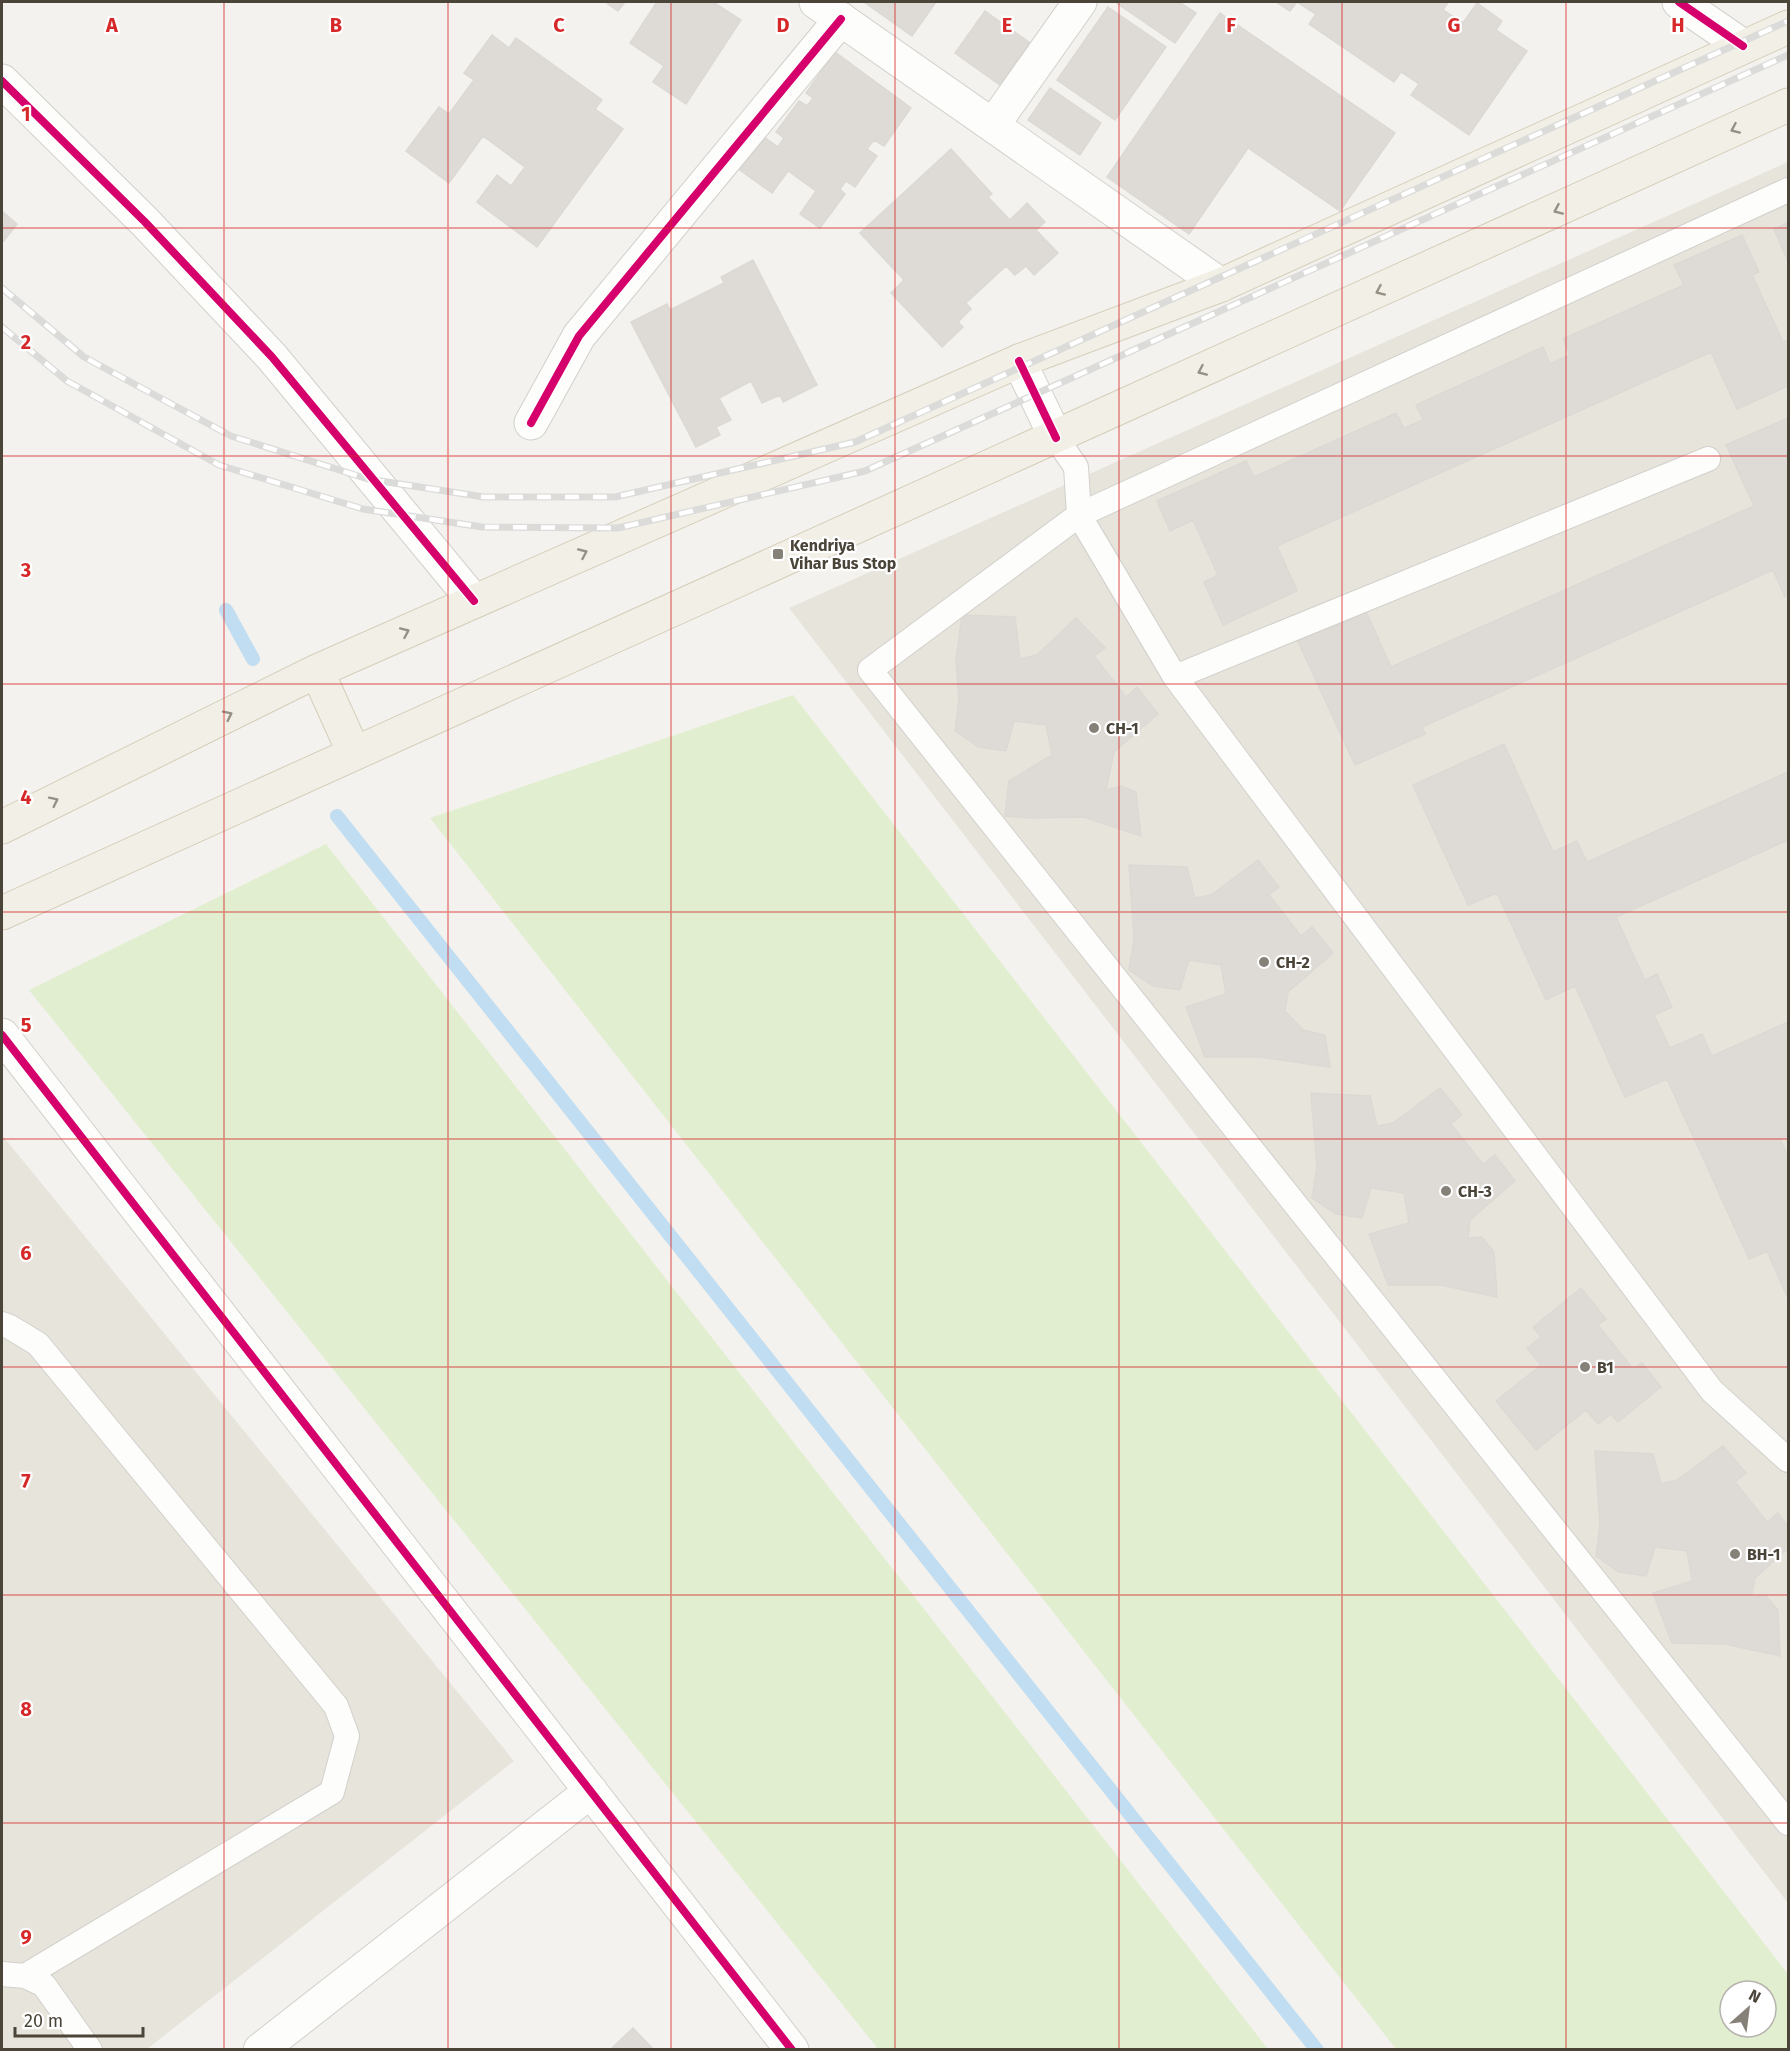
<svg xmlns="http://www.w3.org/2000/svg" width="1790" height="2051" viewBox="0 0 1790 2051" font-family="'Fira Sans',sans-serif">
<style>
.residential{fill:#e7e4dc}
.green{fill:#e1eecf;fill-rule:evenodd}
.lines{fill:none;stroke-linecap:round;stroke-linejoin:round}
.stream{stroke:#c0ddf1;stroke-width:14}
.building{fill:#dedbd6;stroke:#dcd9d4;stroke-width:1.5}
.service-casing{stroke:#d2d0cb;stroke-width:26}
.minor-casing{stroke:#d2d0cb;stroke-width:35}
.tertiary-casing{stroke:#d2d0cb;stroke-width:35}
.primary-casing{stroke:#d6cebb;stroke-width:35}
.service{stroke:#fdfdfc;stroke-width:24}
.minor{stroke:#fdfdfc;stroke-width:33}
.tertiary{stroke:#fdfdfc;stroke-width:33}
.primary{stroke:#f2efe6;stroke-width:33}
.rail-casing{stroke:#dbdbda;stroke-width:7}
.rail{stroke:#fff;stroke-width:4.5;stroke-dasharray:14;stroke-linecap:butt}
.cycleway-casing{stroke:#fff;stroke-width:11}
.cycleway{stroke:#d6006c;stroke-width:8}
.oneway{stroke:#969187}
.grid{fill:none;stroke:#d62828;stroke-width:1.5;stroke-opacity:0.55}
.poi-dot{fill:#868178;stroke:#fff;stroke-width:2}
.labels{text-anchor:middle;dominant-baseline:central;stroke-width:4.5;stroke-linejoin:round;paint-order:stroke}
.poi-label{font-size:16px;font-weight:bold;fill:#4b4439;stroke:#fff;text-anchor:start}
.grid-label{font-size:20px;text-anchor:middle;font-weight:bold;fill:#d62828;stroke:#fff;stroke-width:4.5;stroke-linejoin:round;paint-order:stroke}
</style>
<rect width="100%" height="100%" fill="#f4f2ee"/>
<path class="residential" d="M1788 162V1903L789 608Z
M2 1135 514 1761 147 2049H2Z"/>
<path class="green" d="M793 695 1788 1974V2049H1396L430 818ZM1730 1991H1766V2027H1730Z
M326 844 1268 2049H878L29 990Z"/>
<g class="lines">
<path class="stream" d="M226 610 253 659
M337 816 1317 2050"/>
</g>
<path class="building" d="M605 2H625L618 11Z
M657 2H713L741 20 686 104 653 82 664 66 630 43Z
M864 2H936L912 36Z
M1115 2H1179L1196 13 1175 43Z
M1276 2H1297L1290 11Z
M1297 2H1448L1443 10 1463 23 1477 3 1502 21 1496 30 1527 51 1469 135 1411 95 1419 84 1401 72 1394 82 1309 24 1316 14Z
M1108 7 1166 47 1115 120 1057 80Z
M985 11 1030 43 1000 85 955 53Z
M1220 13 1395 133 1340 211 1248 148 1189 234 1107 177Z
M492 35 509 48 516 38 602 100 595 109 623 129 537 247 477 202 497 175 511 186 525 167 483 136 449 183 406 151 439 107 449 114 474 80 464 73Z
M835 52 911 108 884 146 874 140 867 149 877 156 855 187 846 181 840 189 845 194 820 228 800 214 816 191 788 171 772 193 740 170 764 137 778 147 784 138 776 132 799 101 807 106 813 98 806 93Z
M1050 88 1101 123 1080 155 1028 120Z
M951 149 992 194 988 197 1010 220 1027 203 1045 222 1036 230 1058 253 1034 275 1026 266 1015 275 1006 266 966 303 971 309 958 322 963 327 942 347 891 293 904 280 860 233Z
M2 211 17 224 2 243Z
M1788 223V262L1774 229Z
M1742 235 1759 272 1752 275 1783 342 1788 340V386L1737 409 1711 352 1277 546 1297 591 1223 625 1204 582 1218 575 1193 520 1170 531 1157 501 1246 461 1254 477 1396 413 1404 428 1423 420 1416 405 1543 347 1550 364 1570 355 1563 339 1684 285 1674 265Z
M753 260 817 385 783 402 780 395 762 403 751 381 719 398 731 420 716 427 720 435 696 447 631 322 667 304 670 310 724 283 721 277Z
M1788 418V595L1785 597 1773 570 1422 727 1425 734 1355 765 1296 637 1364 607 1391 667 1754 506 1726 445Z
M962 615 1015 617 1020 659 1037 655 1076 618 1105 648 1094 656 1126 697 1137 687 1158 714 1114 752 1106 790 1121 786 1136 792 1141 836 1084 817 1031 818 1005 816 1009 781 1052 755 1046 725 1014 721 1006 751 979 747 955 731 959 699 956 661Z
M1504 744 1553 852 1577 841 1587 862 1788 772V840L1616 917 1645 980 1657 974 1672 1007 1654 1015 1670 1048 1702 1034 1712 1056 1788 1022V1136L1780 1139 1787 1154 1788 1153V1299L1767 1251 1749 1259 1667 1079 1625 1097 1575 986 1546 1000 1497 893 1468 905 1413 785Z
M1258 860 1279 887 1269 895 1301 936 1312 927 1333 953 1288 992 1285 1011 1303 1030 1325 1035 1330 1067 1259 1057H1205L1186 1007 1226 994 1221 965 1189 960 1180 990 1153 986 1129 970 1134 939 1129 865 1187 867 1195 898 1211 895Z
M1440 1088 1462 1115 1451 1124 1483 1164 1495 1155 1515 1181 1470 1220 1468 1238 1482 1237 1494 1252 1497 1297 1441 1285H1388L1369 1234 1409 1223 1404 1193 1371 1188 1362 1218 1336 1214 1312 1198 1317 1167 1311 1093 1370 1096 1377 1126 1393 1123Z
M1581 1288 1606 1319 1598 1325 1633 1369 1642 1363 1661 1387 1618 1422 1611 1414 1598 1424 1586 1410 1536 1450 1496 1401 1541 1365 1527 1348 1541 1337 1533 1327Z
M1723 1446 1746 1473 1735 1482 1767 1522 1778 1513 1788 1526V1548L1755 1578 1751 1597 1766 1596 1778 1610 1780 1656 1725 1644 1672 1643 1653 1593 1692 1581 1687 1551 1655 1547 1646 1576 1619 1572 1596 1556 1600 1525 1595 1451 1653 1454 1661 1484 1677 1480Z
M633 2028 654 2050H610Z"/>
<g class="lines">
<defs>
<path id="service" d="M1788 190 1079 515 870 670 1788 1823
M1056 438 1076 467 1079 515 1175 677 1712 1391 1788 1460
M1175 677 1708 459
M2 1324 10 1327 38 1344 336 1706 347 1736 332 1792 25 1976
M2 1974 25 1976 44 1985 90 2050"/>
<path id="minor" d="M816 2 1221 285
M1679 2 1743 46
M993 125 1080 2
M1019 361 1056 438
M531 423 579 336 841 19
M2 1035 792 2050
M260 2050 591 1791"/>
<path id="tertiary" d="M2 81 145 222 272 357 474 601"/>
<path id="primary" d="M317 671 354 753
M2 827 317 671 1019 361 1221 285 1788 27
M2 913 1788 105"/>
</defs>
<use href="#service" class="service-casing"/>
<use href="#minor" class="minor-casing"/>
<use href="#tertiary" class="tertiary-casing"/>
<use href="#primary" class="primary-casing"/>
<use href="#service" class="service"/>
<use href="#minor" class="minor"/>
<use href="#tertiary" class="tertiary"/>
<use href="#primary" class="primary"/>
<defs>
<path id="rail" d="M2 288 84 357 231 436 368 479 484 497H615L855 442 1788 21
M2 327 67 381 219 465 363 509 482 527 618 528 865 471 1788 55"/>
</defs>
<use href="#rail" class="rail-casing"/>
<use href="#rail" class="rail"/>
<defs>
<path id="cycleway" d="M1679 2 1743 46
M2 81 145 222 272 357 474 601
M1019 361 1056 438
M531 423 579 336 841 19
M2 1035 792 2050"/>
</defs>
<use href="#cycleway" class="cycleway-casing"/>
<use href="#cycleway" class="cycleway"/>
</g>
<defs><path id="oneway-chevron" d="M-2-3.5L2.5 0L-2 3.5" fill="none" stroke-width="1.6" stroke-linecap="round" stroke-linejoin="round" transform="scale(1.5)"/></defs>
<g class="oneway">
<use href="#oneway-chevron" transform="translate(1735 129) rotate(156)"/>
<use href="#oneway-chevron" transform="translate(1558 210) rotate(156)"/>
<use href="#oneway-chevron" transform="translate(1380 291) rotate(156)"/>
<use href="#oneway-chevron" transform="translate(1202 371) rotate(156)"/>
<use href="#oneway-chevron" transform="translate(583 553) rotate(-24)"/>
<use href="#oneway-chevron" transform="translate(405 632) rotate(-24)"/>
<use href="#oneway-chevron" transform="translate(228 715) rotate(-26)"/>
<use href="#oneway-chevron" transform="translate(54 801) rotate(-26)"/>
</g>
<path class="grid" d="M224 2V2050M448 2V2050M671 2V2050M895 2V2050M1119 2V2050M1342 2V2050M1566 2V2050M2 228H1788M2 456H1788M2 684H1788M2 912H1788M2 1139H1788M2 1367H1788M2 1595H1788M2 1823H1788"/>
<g class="poi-dot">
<rect x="772" y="548" width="12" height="12" rx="3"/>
<circle cx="1094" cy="728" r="6"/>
<circle cx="1264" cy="962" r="6"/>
<circle cx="1446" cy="1191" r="6"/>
<circle cx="1585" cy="1367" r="6"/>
<circle cx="1735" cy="1554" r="6"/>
</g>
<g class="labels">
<g class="poi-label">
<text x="790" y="545">Kendriya<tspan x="790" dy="18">Vihar Bus Stop</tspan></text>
<text x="1106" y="728">CH-1</text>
<text x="1276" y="962">CH-2</text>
<text x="1458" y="1191">CH-3</text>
<text x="1597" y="1367">B1</text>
<text x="1747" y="1554">BH-1</text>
</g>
</g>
<g class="grid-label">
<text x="112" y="32">A</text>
<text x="336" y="32">B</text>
<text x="559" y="32">C</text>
<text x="783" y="32">D</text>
<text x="1007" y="32">E</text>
<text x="1231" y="32">F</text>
<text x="1454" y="32">G</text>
<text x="1678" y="32">H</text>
<text x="26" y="121">1</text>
<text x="26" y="349">2</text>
<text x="26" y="577">3</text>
<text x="26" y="804">4</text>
<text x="26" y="1032">5</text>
<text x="26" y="1260">6</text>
<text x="26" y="1488">7</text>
<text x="26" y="1716">8</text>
<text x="26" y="1944">9</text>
</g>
<rect width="1790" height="2051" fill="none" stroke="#4b4439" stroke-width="6"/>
<g transform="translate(1748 2009) rotate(28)"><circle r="28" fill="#ffffff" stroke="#b7b4b0" stroke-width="1.5"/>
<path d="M0-4.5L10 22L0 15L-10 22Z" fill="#868178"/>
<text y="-9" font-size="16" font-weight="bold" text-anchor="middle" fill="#4b4439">N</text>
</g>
<path d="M15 2027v9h128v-9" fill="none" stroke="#4b4439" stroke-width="3"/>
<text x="24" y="2027" font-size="18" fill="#4b4439" stroke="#ffffff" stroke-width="4.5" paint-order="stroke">20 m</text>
</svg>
